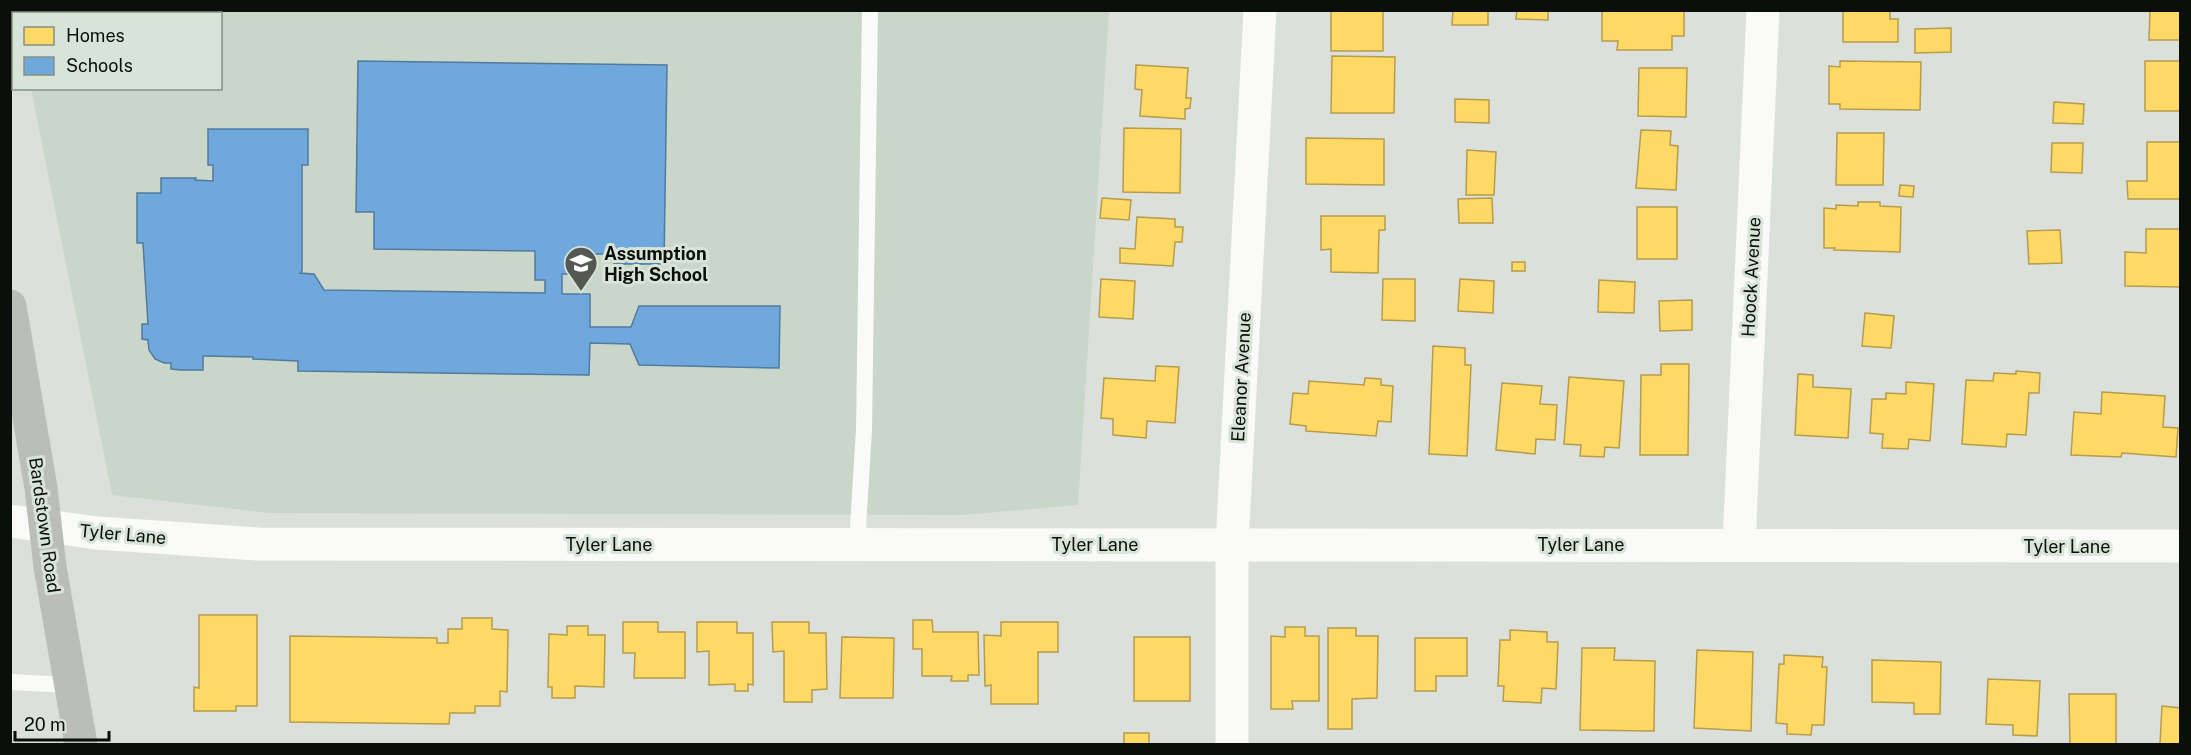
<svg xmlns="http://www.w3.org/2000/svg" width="2191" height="755" viewBox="0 0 2191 755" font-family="'Public Sans',sans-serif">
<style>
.built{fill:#cad6c9}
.homes{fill:#ffd966;stroke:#b69c4b;stroke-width:1.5}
.schools{fill:#6fa8dc;stroke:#517a9d;stroke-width:1.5}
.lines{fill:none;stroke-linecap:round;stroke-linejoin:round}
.lane{stroke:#fafaf9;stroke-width:16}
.street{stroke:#fafaf9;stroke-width:33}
.primary{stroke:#bbbeb6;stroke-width:33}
.labels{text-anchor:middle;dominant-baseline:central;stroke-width:6;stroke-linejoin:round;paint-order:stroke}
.poi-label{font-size:18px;font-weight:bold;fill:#0b0f0b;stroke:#d8e4d7;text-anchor:start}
.street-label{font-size:18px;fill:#0b0f0b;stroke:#d8e4d7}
</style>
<rect width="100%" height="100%" fill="#dbe1da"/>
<path class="built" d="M16 11H1109L1078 505 963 515 269 513 112 495 31 89 220 88V14H16Z"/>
<path class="homes" d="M1331 10H1383V51H1331Z
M1453 10H1488V25H1452Z
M1517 10H1548V20L1516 19Z
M1602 10H1684V36H1672V50H1617L1618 41H1602Z
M1843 10H1890V19H1898V42H1843Z
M2150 10H2180V40H2149Z
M1951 28V52L1915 53V29Z
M1332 56 1395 57 1394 113H1331Z
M1840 61 1921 62 1920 110 1840 109V104H1829V66L1840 67Z
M2145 61H2180V111H2145Z
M1136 65 1188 68 1186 98H1191L1190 108 1185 109V119L1140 116 1142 90 1135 89Z
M1639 68H1687L1686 117 1638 116Z
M1455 99 1489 100V123L1455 122Z
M2054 102 2084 104 2083 124 2053 123Z
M1124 128 1181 129 1180 193 1123 192Z
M1641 130 1671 131 1670 145 1678 146 1676 190 1636 188Z
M1837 133H1884L1883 185H1836Z
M1306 138 1384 139V185L1306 184Z
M2147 142H2180V199H2128L2127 181H2147Z
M2052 143H2083L2082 173 2051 172Z
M1467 150 1496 152 1494 195H1466Z
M1900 185 1914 186 1913 197 1899 196Z
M1102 198 1131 200 1129 220 1100 218Z
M1492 198 1493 223H1459L1458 199Z
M1858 202H1880V206L1901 207 1900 252 1834 250 1835 248H1824V208L1836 209V205L1858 206Z
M1637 207H1677V259H1637Z
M1321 216H1385V230H1379L1378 273 1331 272V249L1321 250Z
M1137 217 1175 219V227H1183L1182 242H1175L1173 266 1120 263V248L1135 249Z
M2146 229H2180V287L2125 286V252L2146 253Z
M2060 230 2062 263 2029 264 2027 231Z
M1512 262H1525V271H1512Z
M1101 279 1135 281 1133 319 1099 317Z
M1383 279H1415V321L1382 320Z
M1460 279 1494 281 1493 313 1458 311Z
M1599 280 1635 282 1634 313 1598 312Z
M1692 300V330L1660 331 1659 301Z
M1865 313 1894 316 1891 348 1862 346Z
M1433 346 1465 348V365H1471L1467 456 1429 454Z
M1661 364H1689L1688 455H1640L1641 375H1661Z
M1156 366 1179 367 1175 423 1147 421 1146 438 1113 435V419L1101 418 1104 378 1155 381Z
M2016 371 2040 373 2039 393H2029L2026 435 2007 434 2006 447 1962 444 1966 380 1993 381 1994 373 2016 374Z
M1798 374 1813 375V387L1851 389 1848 438 1795 435Z
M1569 377 1624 381 1619 448 1605 447 1604 457 1580 456 1581 445 1564 444Z
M1365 378 1381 379V385L1393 386 1391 422 1378 421 1376 436 1306 431V426L1290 424 1293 393 1308 394 1309 381 1364 385Z
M1906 382 1934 384 1930 441 1909 439 1908 449 1882 448 1883 434 1870 433 1872 399H1886V393L1906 394Z
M1502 383 1542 386 1540 404 1557 405 1555 440 1536 439 1535 454 1496 450Z
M2102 392 2165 396 2163 427 2178 428 2176 457 2122 453 2121 457 2071 455 2074 412 2101 414Z
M199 615H257V706H236V711H194V687L199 688Z
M462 618H492V629L508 630 507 692 500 691V706H475V713H450L449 724 290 722V636L437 638V643H448V629H462Z
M913 620H932L933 632H978L979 675H968V681H951L952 676H922V649H913Z
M623 622H658V632H685V678H634L635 653H623Z
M697 622H737V633H753V685L748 684V691H735V684L709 685V651L697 652Z
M772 622H809V633H826L827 689 812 690V702H784V651L773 652Z
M1001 622H1058V652H1038V704H991V685L985 686 984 635 1001 636Z
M567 626H588V635H605L604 687 575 686V698H552V687H548L549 634 567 635Z
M1285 627H1305V636H1319V701H1292L1293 709H1271V636L1285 637Z
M1328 628H1356V636H1378L1377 698 1352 699V729H1328Z
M1510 630 1547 632V642H1558L1556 689 1542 688 1541 703 1503 701 1504 686H1498L1500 640H1510Z
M842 637 894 638 893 698H840Z
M1134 637H1190V701H1134Z
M1415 638H1467V676H1436V691H1415Z
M1582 648H1615L1614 660 1655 661 1654 731 1580 730Z
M1697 650 1753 652 1751 731 1694 728Z
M1784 655 1823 657 1822 667H1827L1824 725H1812L1811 735 1787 734V724L1776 723 1779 664H1784Z
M1872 660 1941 662 1940 714H1914V703L1872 702Z
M1988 679 2040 681 2037 736 2013 735V725L1986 724Z
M2069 694H2116V744H2070Z
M2162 706 2180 708V744H2160Z
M1124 733H1149V744H1124Z"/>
<path class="schools" d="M358 61 667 65 664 264H614V254H571V274H562V294H590V327H631L639 306H780L779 368 639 365 630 344 590 343 589 375 298 371V361L253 359V357L205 356H203V370H181L171 369V363H164L155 359 149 350 148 340 142 339V324H148L143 243H137V193H161V178H196L195 180 213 181V165H208V129H308V165H302V271L300 273 314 274 324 290 545 293V280H535V251L374 249V212H356Z"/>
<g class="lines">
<path class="lane" d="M857 544 864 430 870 10
M10 682 70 685"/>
<path class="street" d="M10 521 97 533 258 544 2180 546
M1739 544 1763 10
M1232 744V545L1260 10"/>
<path class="primary" d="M10 306 41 488 50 567 81 744"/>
</g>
<defs>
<symbol id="school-pin" viewBox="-11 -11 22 30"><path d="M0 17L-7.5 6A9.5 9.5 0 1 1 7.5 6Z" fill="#545853" stroke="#d8e4d7"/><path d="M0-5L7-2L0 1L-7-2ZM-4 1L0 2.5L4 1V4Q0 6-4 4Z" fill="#fff"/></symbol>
</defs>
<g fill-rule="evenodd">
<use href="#school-pin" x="562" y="244" width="38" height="52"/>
</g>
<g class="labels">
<g class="poi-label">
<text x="604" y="253">Assumption<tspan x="604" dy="21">High School</tspan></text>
</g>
<g class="street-label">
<text transform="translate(1751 277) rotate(-87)">Hoock Avenue</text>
<text transform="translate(1241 377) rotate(-87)">Eleanor Avenue</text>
<text transform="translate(45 525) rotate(82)">Bardstown Road</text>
<text transform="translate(123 534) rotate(5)">Tyler Lane</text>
<text x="609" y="544">Tyler Lane</text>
<text x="1095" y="544">Tyler Lane</text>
<text x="1581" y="544">Tyler Lane</text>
<text x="2067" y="546">Tyler Lane</text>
</g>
</g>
<rect width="2191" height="755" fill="none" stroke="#0b0f0b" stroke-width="24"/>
<rect x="12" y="12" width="210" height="78" fill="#d8e4d7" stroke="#868f85" stroke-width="1.5"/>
<rect x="24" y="27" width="30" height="18" fill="#ffd966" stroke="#868f85" stroke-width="1.5"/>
<text x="66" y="42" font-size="18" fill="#0b0f0b">Homes</text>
<rect x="24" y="57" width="30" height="18" fill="#6fa8dc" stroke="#868f85" stroke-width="1.5"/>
<text x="66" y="72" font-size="18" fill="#0b0f0b">Schools</text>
<path d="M15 731v9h94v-9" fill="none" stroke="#0b0f0b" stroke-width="3"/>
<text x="24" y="731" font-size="18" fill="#0b0f0b" stroke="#d8e4d7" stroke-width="4.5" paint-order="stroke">20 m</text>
</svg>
